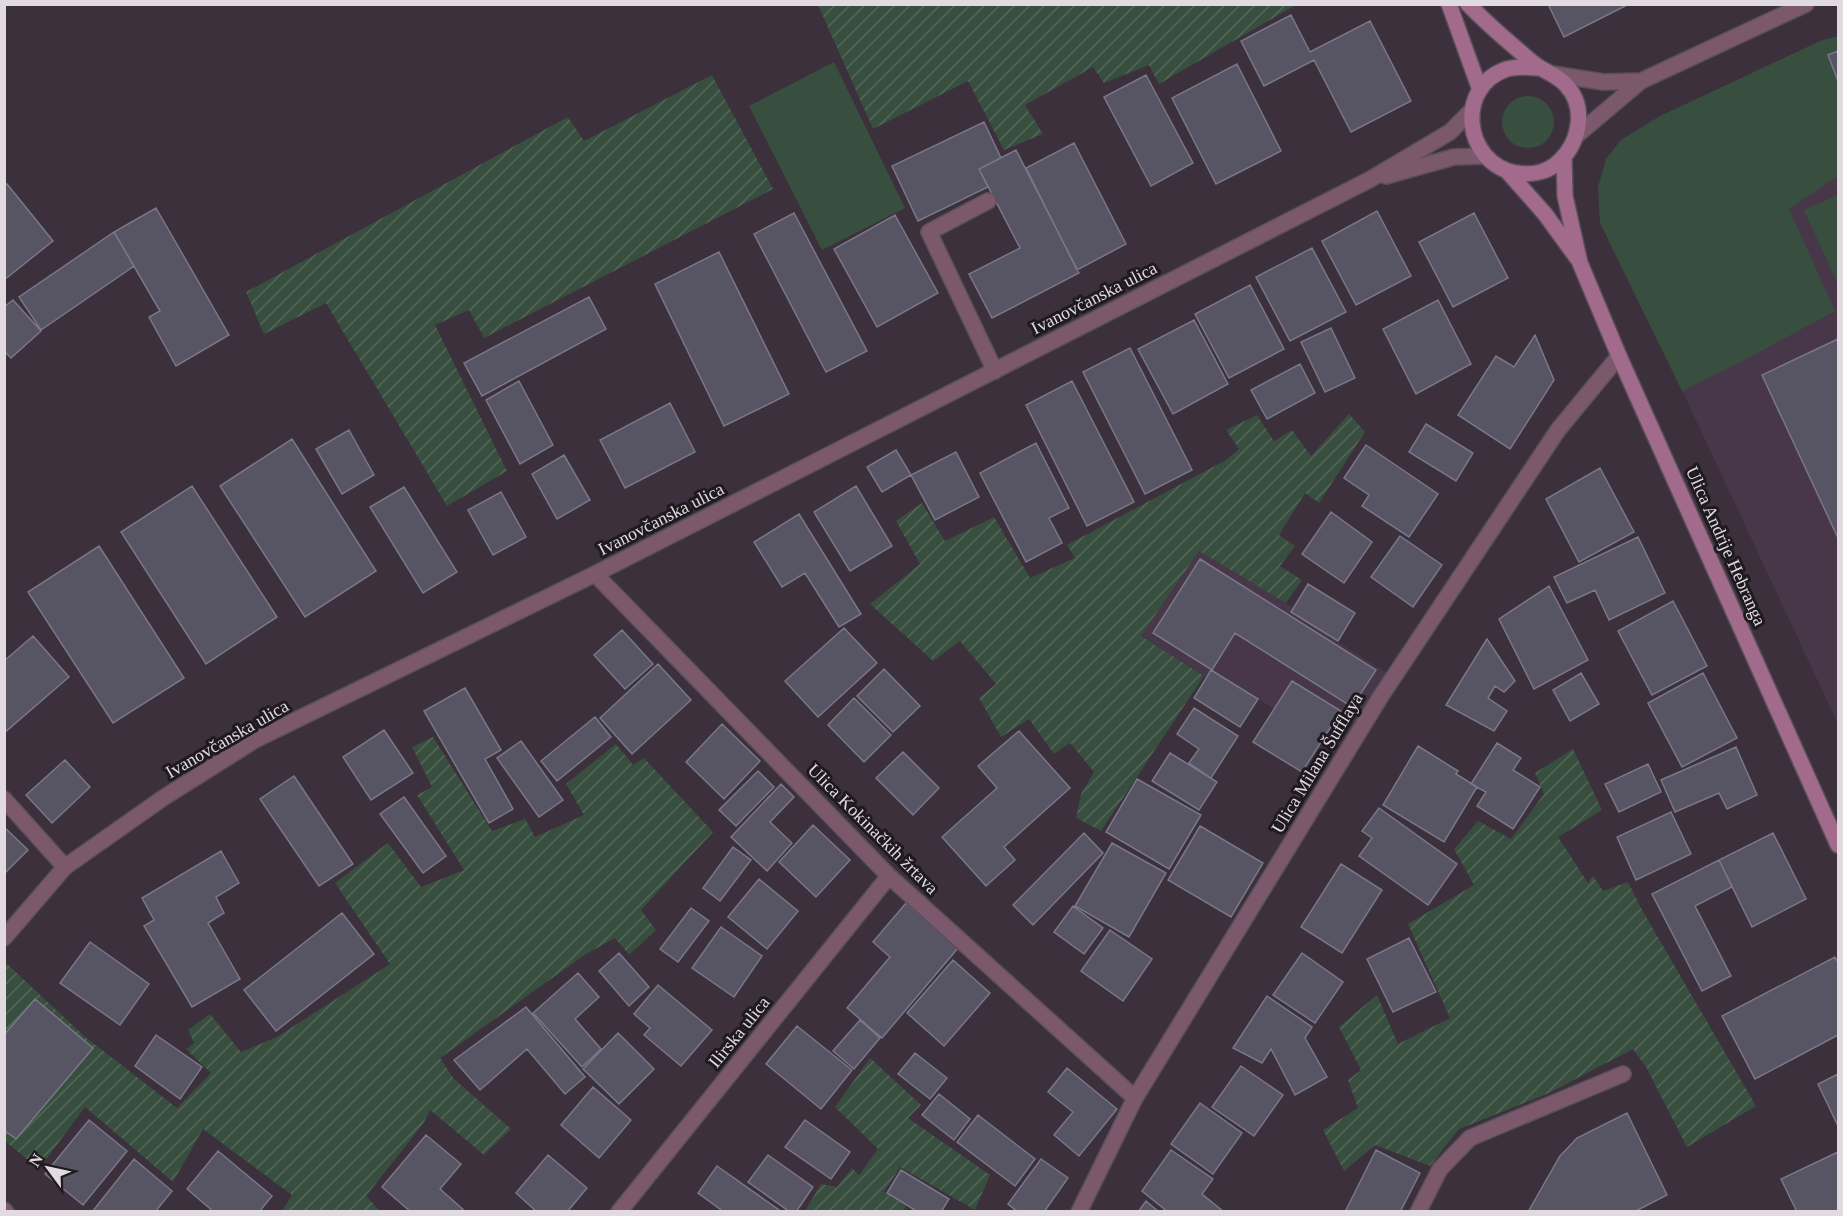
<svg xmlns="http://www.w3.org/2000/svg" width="1843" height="1216" viewBox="0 0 1843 1216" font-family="Georgia,serif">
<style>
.built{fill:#483748}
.green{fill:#384f3f}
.garden{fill:url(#garden-furrows)}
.building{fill:#575464;stroke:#7a7788;stroke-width:1.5}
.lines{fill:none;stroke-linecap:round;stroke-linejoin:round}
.service-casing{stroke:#594f59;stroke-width:18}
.minor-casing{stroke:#594f59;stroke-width:18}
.tertiary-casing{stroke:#594f59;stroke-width:18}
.secondary-casing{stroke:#594f59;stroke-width:18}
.service{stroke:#7c586c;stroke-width:15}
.minor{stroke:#7c586c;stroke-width:15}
.tertiary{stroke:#7c586c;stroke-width:15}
.secondary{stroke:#a36b8b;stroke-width:15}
.labels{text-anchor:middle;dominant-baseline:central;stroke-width:6;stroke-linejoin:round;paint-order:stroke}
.street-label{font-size:18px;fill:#e2dae1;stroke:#1f1a1f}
</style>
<defs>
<pattern id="garden-furrows" width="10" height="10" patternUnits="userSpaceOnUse" patternTransform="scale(1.5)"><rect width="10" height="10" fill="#384f3f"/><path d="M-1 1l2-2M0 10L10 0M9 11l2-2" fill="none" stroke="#54685a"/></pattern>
</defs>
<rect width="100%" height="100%" fill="#3b303b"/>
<path class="built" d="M1838 176V724L1644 309 1673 284Z
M1199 551 1286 603 1294 608 1291 612 1393 677 1362 727 1292 681 1274 709 1212 670 1206 677 1141 636Z"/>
<path class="green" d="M1838 36V176L1789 209 1835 311 1737 364 1682 391 1600 223 1598 187 1606 159 1621 140 1660 116 1820 41Z
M834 62 905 208 822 250 749 106Z
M1502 122a26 26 0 1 1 52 0a26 26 0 1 1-52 0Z
M1838 195V284L1804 210Z"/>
<path class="garden" d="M818 5H1296L1159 84 1149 65 1104 83 1093 67 1025 105 1043 134 1004 150 968 81 873 129Z
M712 75 773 189 484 338 469 310 435 325 507 471 447 506 326 303 264 334 246 292 568 117 584 141Z
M1349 414 1365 432 1319 503 1305 493 1279 535 1295 546 1280 566 1302 580 1286 603 1199 551 1141 636 1204 676 1101 831 1076 818 1081 794 1094 772 1070 743 1054 754 1029 719 1001 737 979 698 996 684 960 641 933 661 870 604 920 564 896 521 922 503 945 541 994 517 1030 578 1075 558 1067 545 1226 460 1239 449 1226 430 1257 415 1274 441 1292 430 1311 456Z
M433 737 492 831 525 819 535 837 584 815 566 784 616 744 633 765 644 758 713 832 641 910 656 930 629 955 615 938 586 954 440 1058 454 1079 511 1129 484 1155 430 1110 423 1124 366 1196 380 1211H282L292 1195 203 1129 173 1182 85 1107 39 1169 5 1141V962L84 1036 177 1108 211 1073 186 1049 194 1043 188 1030 210 1014 241 1052 277 1037 390 964 335 883 388 843 421 887 464 870 417 795 432 787 412 747Z
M1573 749 1602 810 1558 837 1588 883 1593 876 1603 891 1628 882 1642 910 1756 1106 1687 1147 1646 1067 1633 1049 1549 1093 1459 1129 1430 1166 1375 1145 1344 1171 1323 1130 1358 1108 1348 1080 1361 1070 1339 1027 1377 995 1398 1044 1450 1018 1408 924 1474 885 1454 849 1478 821 1511 839 1544 794 1535 773Z
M870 1058 921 1105 908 1118 990 1175 975 1210 900 1167 884 1192 906 1206 903 1211H805L821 1184 837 1187 852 1168 859 1175 878 1149 835 1107Z"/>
<path class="building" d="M1548 4H1629L1564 37Z
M1291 15 1310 52 1370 21 1411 101 1351 132 1314 60 1264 86 1241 41Z
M1838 51V81L1828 55Z
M1237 64 1281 151 1216 184 1172 98Z
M1146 75 1193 163 1151 186 1104 97Z
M984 122 1001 158 979 169 988 187 918 221 892 166Z
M1074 143 1126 244 1077 270 1026 168Z
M1016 150 1079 273 992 318 969 274 1020 248 979 169Z
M7 184 53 241 4 280V186Z
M156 208 229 335 176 366 149 317 160 311 114 232Z
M1377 211 1411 276 1356 305 1322 241Z
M794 213 867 351 826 372 754 234Z
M1474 213 1508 278 1453 307 1419 242Z
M895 215 938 293 877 327 834 249Z
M114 232 134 266 41 330 19 297Z
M1312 248 1346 312 1290 341 1256 277Z
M719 252 789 394 724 426 655 284Z
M1250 285 1284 349 1229 378 1195 314Z
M589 297 606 329 482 396 464 363Z
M13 300 41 331 11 358 4 351V307Z
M1438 300 1471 364 1416 394 1383 329Z
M1194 320 1228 384 1173 414 1138 349Z
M1331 328 1355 378 1325 392 1301 342Z
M1535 335 1554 380 1510 449 1458 415 1496 356 1514 367Z
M1838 339V538L1762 375Z
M1130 348 1192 470 1145 494 1083 372Z
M1300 364 1315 393 1267 419 1251 390Z
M519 381 553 445 520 464 486 400Z
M1072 381 1134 502 1087 526 1026 405Z
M670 403 695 452 625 488 600 440Z
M1426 424 1473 453 1456 481 1409 452Z
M349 430 374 475 342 494 316 449Z
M292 439 376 571 305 617 220 486Z
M1036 443 1069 508 1049 518 1062 543 1026 562 980 473Z
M1366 445 1438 494 1409 537 1362 506 1369 495 1344 478Z
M896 450 911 475 882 492 867 467Z
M956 452 979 497 935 520 911 475Z
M564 455 590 500 557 519 532 474Z
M1600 468 1634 532 1579 562 1546 499Z
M192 486 277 617 206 664 121 532Z
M856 486 892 546 850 571 814 512Z
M404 487 457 572 423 593 370 507Z
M501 492 526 537 493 555 468 510Z
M1331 512 1372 542 1344 583 1302 554Z
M799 514 861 614 839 627 805 573 782 587 754 542Z
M1400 536 1442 565 1413 607 1371 577Z
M1638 537 1665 593 1609 620 1595 590 1567 603 1554 577Z
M99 546 184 678 113 723 28 592Z
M1200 559 1376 670 1352 707 1235 633 1212 670 1153 633Z
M1308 584 1355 613 1338 641 1291 612Z
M1549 586 1588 660 1534 689 1499 619Z
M1673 601 1707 666 1652 695 1618 631Z
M844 628 877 663 818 717 785 681Z
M622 630 653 664 625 689 594 655Z
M33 636 69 677 4 733V661Z
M1487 639 1515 681 1504 692 1495 686 1488 698 1507 711 1494 731 1446 705Z
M658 664 691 700 632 754 600 718Z
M884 669 920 706 893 732 857 696Z
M1211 670 1258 699 1240 727 1194 698Z
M1581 673 1599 704 1570 721 1553 690Z
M1703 673 1737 738 1682 767 1648 703Z
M1292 681 1341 711 1302 772 1253 742Z
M465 688 501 750 485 759 513 809 489 823 424 711Z
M854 698 891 735 864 762 828 725Z
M1194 708 1238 736 1211 778 1189 763 1199 749 1177 734Z
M595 717 611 737 557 781 541 761Z
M722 724 760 761 724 799 686 762Z
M384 730 413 773 371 800 343 757Z
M1019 731 1070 788 1004 847 1015 860 986 886 942 837 997 788 978 766Z
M521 741 563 800 539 817 497 758Z
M1497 743 1521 758 1513 770 1540 787 1513 829 1477 806 1486 792 1471 784Z
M1418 746 1458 771 1456 774 1477 787 1444 842 1383 805Z
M1736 747 1757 795 1727 809 1719 793 1675 812 1661 780Z
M903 752 939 788 913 815 876 778Z
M1170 753 1217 782 1199 810 1152 781Z
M65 760 90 787 52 823 26 795Z
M1648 764 1661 792 1619 812 1605 784Z
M758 771 774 787 736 826 719 810Z
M294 776 353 864 319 886 260 799Z
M1137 779 1201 815 1169 869 1106 832Z
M781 784 794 797 770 822 792 843 767 871 731 837Z
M404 797 446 856 423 873 380 814Z
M1379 808 1457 864 1428 905 1359 856 1372 838 1362 831Z
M1671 812 1691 854 1636 880 1617 837Z
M813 825 850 860 816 897 779 862Z
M1200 826 1263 863 1231 917 1168 880Z
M4 827 28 850 4 874Z
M1084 833 1103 853 1033 925 1013 905Z
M1773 833 1806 899 1752 927 1719 860Z
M1112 843 1166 873 1129 937 1075 906Z
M733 847 751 860 720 901 703 888Z
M221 851 239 883 216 897 224 913 208 923 240 979 192 1007 144 926 154 920 142 898Z
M1719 860 1732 887 1695 906 1731 976 1702 991 1652 894Z
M1341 864 1382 890 1342 953 1301 927Z
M759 879 798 911 767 949 728 917Z
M906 903 958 948 882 1038 847 1008 890 957 873 942Z
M1073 906 1103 928 1084 954 1054 932Z
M691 908 709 921 678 962 660 949Z
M342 913 374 954 276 1031 244 990Z
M721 927 762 956 734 997 692 968Z
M1110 930 1152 959 1123 1001 1081 971Z
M1409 938 1436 992 1393 1012 1367 959Z
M90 942 149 984 120 1025 60 983Z
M619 953 649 987 629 1006 599 971Z
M1302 953 1343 982 1315 1023 1273 995Z
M1835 957 1838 963V1035L1755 1079 1722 1016Z
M953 960 990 993 944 1046 907 1013Z
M578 973 599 997 575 1019 601 1049 582 1067 533 1013Z
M658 985 712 1030 681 1066 644 1035 650 1028 634 1014Z
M1267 996 1312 1027 1305 1038 1327 1077 1295 1095 1271 1049 1262 1063 1233 1048Z
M35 999 93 1048 16 1139 4 1130V1035Z
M526 1007 585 1077 565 1094 527 1049 480 1090 454 1060Z
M860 1020 880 1038 854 1069 833 1051Z
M797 1026 852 1070 821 1109 766 1064Z
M618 1033 654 1069 619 1104 583 1069Z
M156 1035 202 1067 180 1099 135 1066Z
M915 1053 947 1078 930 1099 898 1074Z
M1241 1066 1283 1095 1254 1136 1212 1107Z
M1067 1068 1117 1109 1079 1156 1054 1135 1073 1112 1048 1092Z
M1838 1074V1126L1818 1084Z
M593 1087 631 1120 599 1158 561 1125Z
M939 1094 970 1119 954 1140 922 1115Z
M1200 1103 1242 1133 1213 1174 1171 1144Z
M1627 1113 1667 1195 1634 1212H1528L1560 1156 1577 1138Z
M978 1115 1035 1159 1015 1186 957 1142Z
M89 1120 127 1151 83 1205 45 1174Z
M805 1120 850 1152 831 1179 785 1147Z
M426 1135 461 1164 440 1189 466 1212H411L382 1187Z
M1171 1150 1213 1179 1202 1194 1224 1212H1168L1142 1191Z
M1376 1150 1420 1173 1400 1212H1345Z
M218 1151 272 1196 259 1212H214L187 1189Z
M1838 1152V1212H1797L1781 1179Z
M548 1155 587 1188 567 1212H537L516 1193Z
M768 1155 813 1187 796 1212H790L748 1182Z
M134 1159 172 1191 155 1212H92Z
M1041 1159 1068 1178 1044 1212H1018L1008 1204Z
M717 1166 782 1212H724L698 1193Z
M901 1170 949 1199 941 1212H918L887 1193Z
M1146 1201 1159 1212H1138Z"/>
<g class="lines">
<defs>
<path id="service" d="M988 201 929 232 995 371
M1418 1212 1440 1169 1470 1138 1623 1074"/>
<path id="minor" d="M595 574 889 876 1135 1098
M4 799 65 867
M4 1210 6 1212
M619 1212 889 876"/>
<path id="tertiary" d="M1553 74 1603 82 1641 81
M1576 136 1641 81 1806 4
M1386 176 1454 157 1484 156
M4 938 65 867 163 798 255 740 595 574 1369 180 1450 132 1472 110
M1079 1212 1135 1098 1381 696 1558 430 1619 356"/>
<path id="secondary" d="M1449 4 1480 90
M1468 4C1488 25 1510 43 1532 62 1542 71 1556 74 1566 85 1588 109 1579 146 1555 165 1544 173 1529 175 1516 173 1463 163 1455 86 1507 69 1517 66 1528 67 1538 68
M1564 156 1565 196 1580 263 1619 356 1838 845
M1507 171 1545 214 1577 258"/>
</defs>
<use href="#service" class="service-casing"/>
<use href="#minor" class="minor-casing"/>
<use href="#tertiary" class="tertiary-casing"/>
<use href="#secondary" class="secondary-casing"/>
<use href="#service" class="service"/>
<use href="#minor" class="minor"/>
<use href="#tertiary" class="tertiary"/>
<use href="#secondary" class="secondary"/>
</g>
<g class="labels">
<g class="street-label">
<text transform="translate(1094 298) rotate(-27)">Ivanovčanska ulica</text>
<text transform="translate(661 519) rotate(-27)">Ivanovčanska ulica</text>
<text transform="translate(1726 546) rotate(66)">Ulica Andrije Hebranga</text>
<text transform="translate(227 739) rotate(-30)">Ivanovčanska ulica</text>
<text transform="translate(1317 763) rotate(-59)">Ulica Milana Šufflaya</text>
<text transform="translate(873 829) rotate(45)">Ulica Kokinačkih žrtava</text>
<text transform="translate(739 1032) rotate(-51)">Ilirska ulica</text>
</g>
</g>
<rect width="1843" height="1216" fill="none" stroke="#e2dae1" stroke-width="12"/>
<g transform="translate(48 1168) rotate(303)" stroke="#1f1a1f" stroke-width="4.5" paint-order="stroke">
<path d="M0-4.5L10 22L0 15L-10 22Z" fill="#e2dae1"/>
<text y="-9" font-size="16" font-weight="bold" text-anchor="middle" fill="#e2dae1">N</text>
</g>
</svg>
